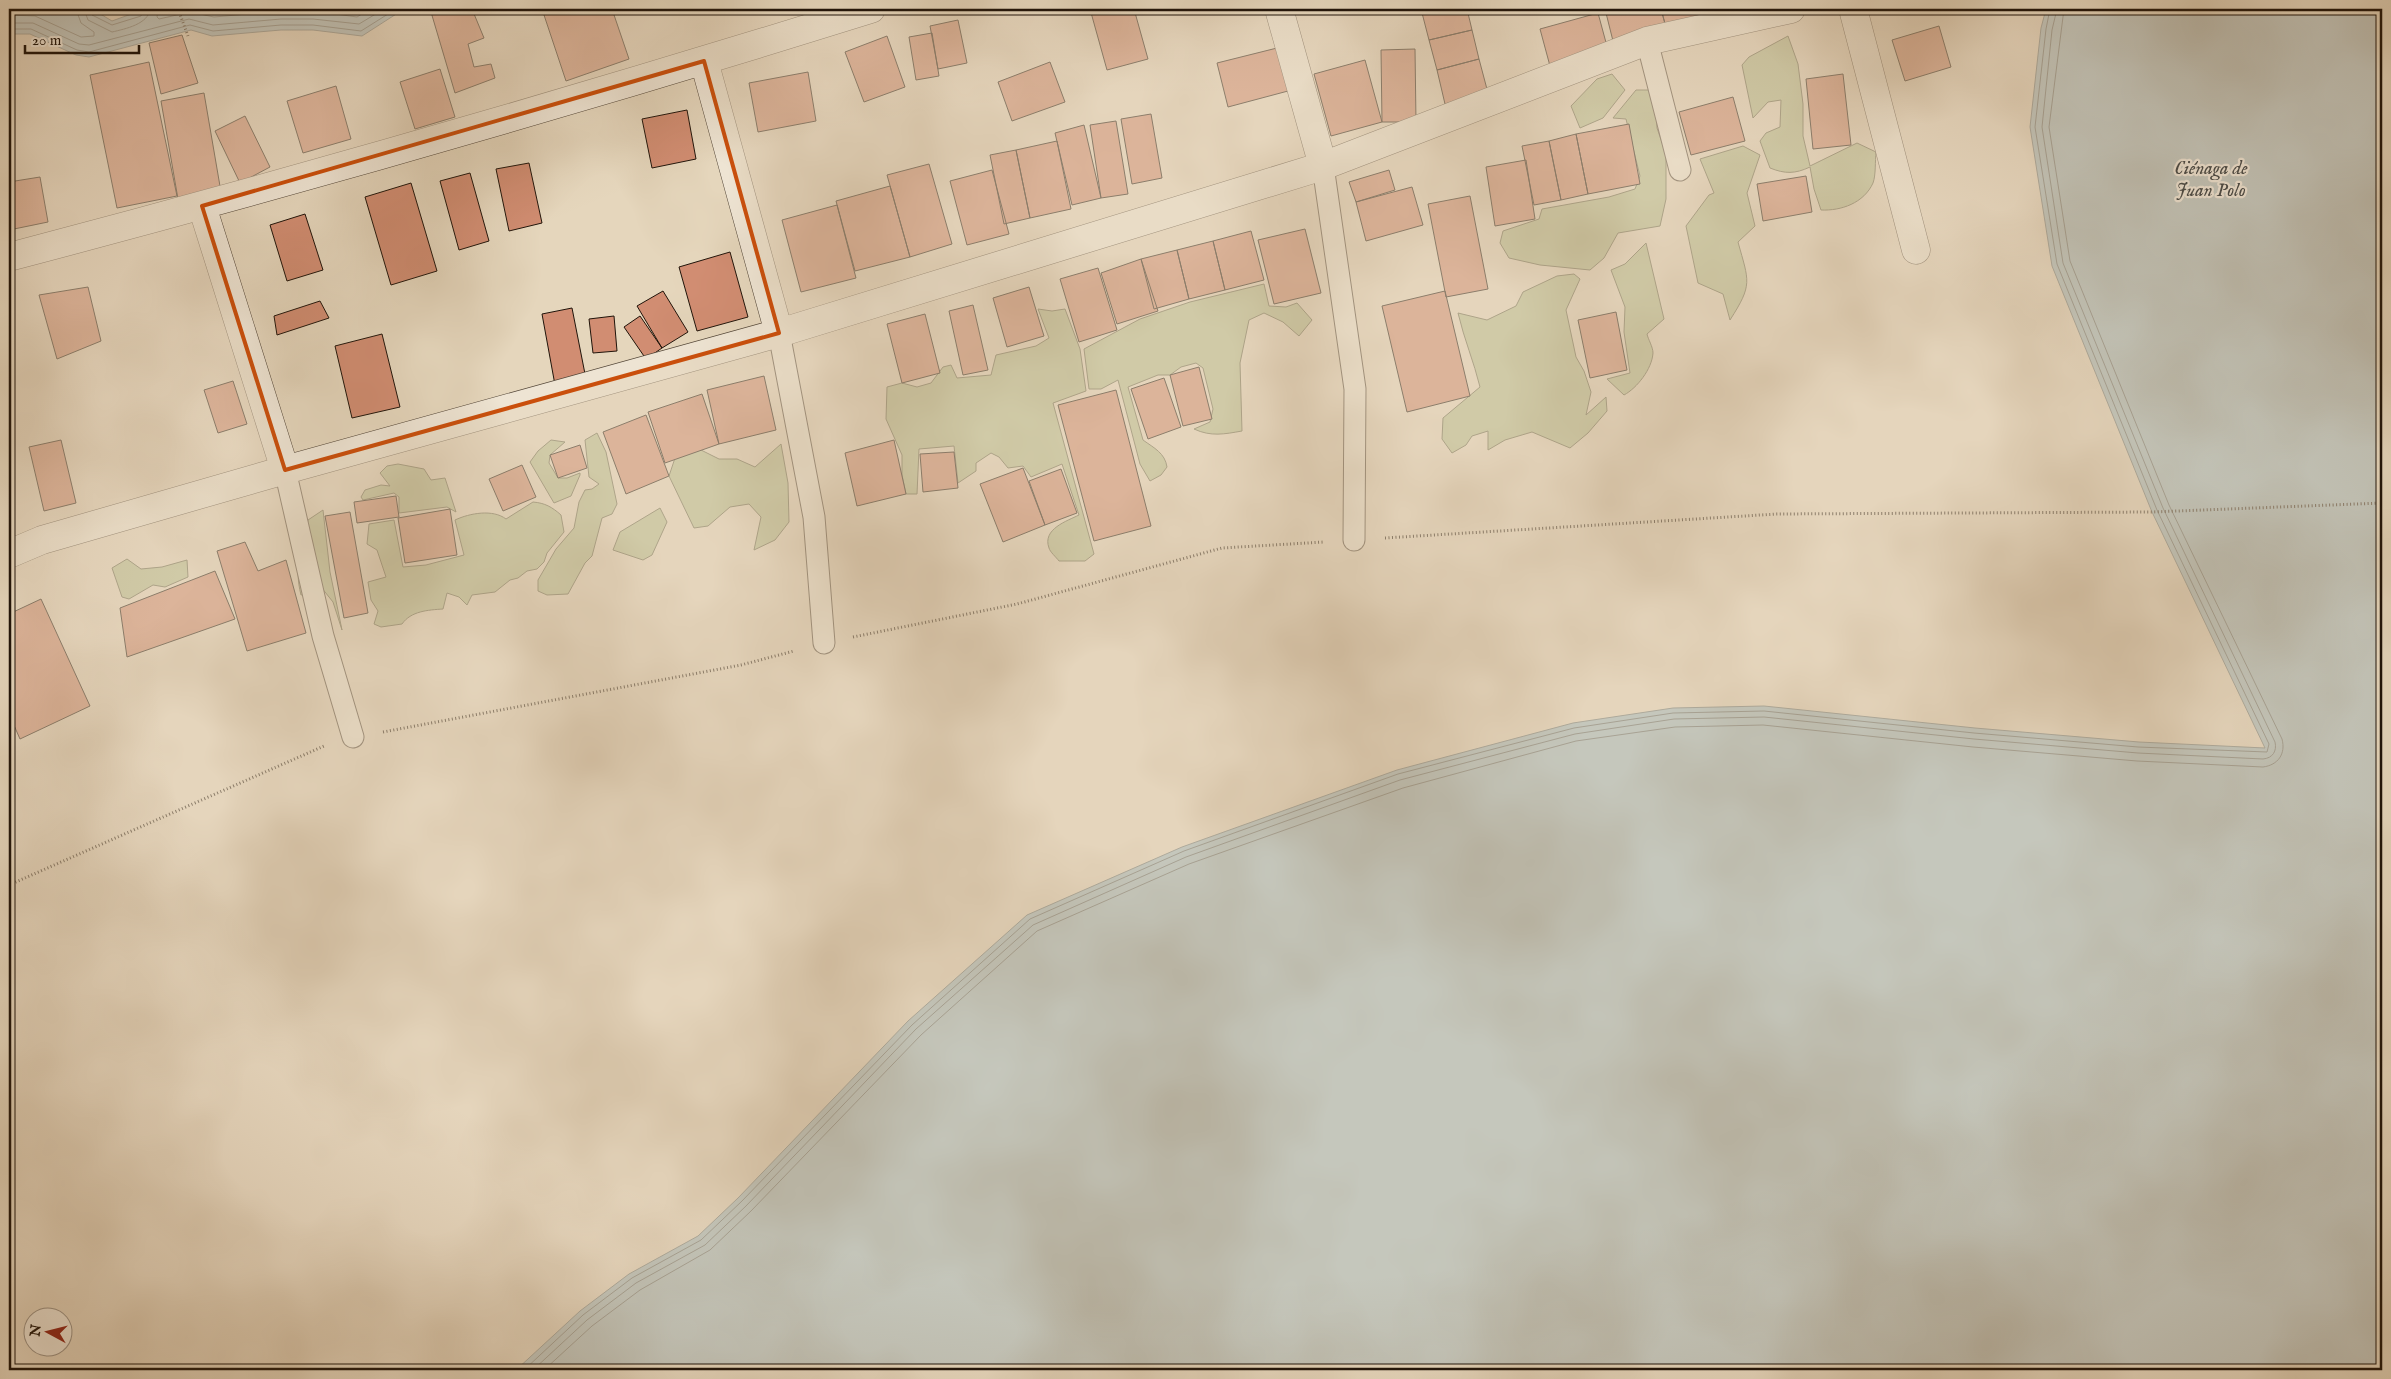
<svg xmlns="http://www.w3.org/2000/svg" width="2391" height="1379" viewBox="0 0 2391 1379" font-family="'IM FELL English',serif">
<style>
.green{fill:#b6bd8f;stroke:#6b684c}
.water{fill:#9db6bd;stroke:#6b7575}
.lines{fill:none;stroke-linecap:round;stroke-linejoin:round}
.shore{stroke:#5e6564;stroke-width:1}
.building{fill:#d18d72;stroke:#20140a}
.service-casing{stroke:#514436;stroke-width:23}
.minor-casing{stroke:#514436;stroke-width:29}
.path{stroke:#20140a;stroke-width:3;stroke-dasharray:1 2.5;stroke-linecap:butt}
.service{stroke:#eee4d3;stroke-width:21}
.minor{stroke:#eee4d3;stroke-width:28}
.marked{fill:none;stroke:#ca4f0c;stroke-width:4;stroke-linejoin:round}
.labels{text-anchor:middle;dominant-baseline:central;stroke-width:4.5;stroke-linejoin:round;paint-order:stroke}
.water-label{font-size:19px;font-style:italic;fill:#4c4d49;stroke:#eee4d3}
</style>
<rect width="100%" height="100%" fill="#e5d6bc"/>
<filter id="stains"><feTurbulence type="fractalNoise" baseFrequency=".004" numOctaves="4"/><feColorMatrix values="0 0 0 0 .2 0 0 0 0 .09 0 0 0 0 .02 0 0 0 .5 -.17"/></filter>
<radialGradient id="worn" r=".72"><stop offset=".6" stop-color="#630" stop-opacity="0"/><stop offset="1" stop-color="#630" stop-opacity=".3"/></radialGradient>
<path class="green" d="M1788 36 1798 64 1803 104V136L1810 166 1857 143 1876 152C1875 161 1876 175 1873 183 1864 203 1841 211 1821 210L1814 189 1810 167C1795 174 1785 174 1770 168L1760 141 1766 133 1780 127 1781 100 1768 102 1753 118 1742 65 1749 57Z
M1612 74 1625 90 1603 118 1580 128 1571 106 1597 79Z
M1636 90H1655L1657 128 1666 154V199L1660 226 1618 233 1604 258 1590 270 1540 265 1509 258 1500 243 1503 231 1539 219 1542 209 1609 197 1635 189 1640 176 1626 119 1613 118Z
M1743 146 1760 155 1747 193 1755 226 1738 242C1749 282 1753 284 1730 320L1723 294 1698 283 1686 226 1709 195 1714 193 1700 159Z
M1646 243 1664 319 1647 334C1648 339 1653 347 1653 353 1652 369 1637 388 1624 395L1607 379 1630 373 1624 332 1625 307 1611 270 1625 264Z
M1574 274 1580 279 1566 310 1576 357 1584 371 1591 392 1586 415 1606 397 1607 411 1588 433 1570 448 1532 432 1505 440 1488 450V431L1472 436 1466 445 1452 453 1442 439 1443 418 1480 387C1474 362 1464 339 1458 313L1487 320 1516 306 1523 292 1557 276Z
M1264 284 1269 306 1286 307 1297 303 1312 320 1299 336 1283 322 1264 313 1249 320 1240 363 1242 431C1225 434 1211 437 1194 429L1210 422 1213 409 1203 368 1196 363 1181 367 1170 375H1158L1128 387 1143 440C1154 448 1165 453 1167 467L1161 475 1150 481 1140 464 1118 380 1101 389H1089L1084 349 1140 319 1190 302Z
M1038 309 1052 311 1065 309 1080 349 1086 391 1053 403 1094 554 1085 561H1059C1056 557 1050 552 1049 548 1042 529 1067 521 1079 515L1062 464 1031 477 1023 466 1008 468 999 457 991 453 976 463V471L958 483 954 446 919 449 917 494H906L902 475V455L886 419 887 387 902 383 917 387 931 383 943 367 951 365 957 378 991 375 996 355 1036 346 1049 338Z
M597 433 606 452 617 504 612 514 602 518 592 556 585 563 568 594 547 595 538 591V580L556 549 574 528 579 502 585 490 592 489 599 484 589 477 585 440Z
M551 440 565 442 550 455 549 463 558 478H567L580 473V475L571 496 554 503 530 462 538 451Z
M681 440 719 459H737L755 467 781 444 788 483 789 522 775 540 754 550 761 517 749 504 730 507 708 526 694 528 669 476Z
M398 464 424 469 431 480 445 478 456 512 447 507 399 513V497L394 493 363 500 361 497 365 490 381 485 390 486 380 473 387 466Z
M533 502C545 503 552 507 561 515L564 532 547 553 544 562 537 569 527 571 518 578 510 580 495 592 472 595 467 605 459 597 447 593 443 609C428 610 411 611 402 624L381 627 374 624 378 611 371 600 368 582 386 577 377 550 367 544 369 524 394 520 403 567 426 565 464 555 455 520C470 513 493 509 506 519Z
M660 508 667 522 652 555 643 560 613 550 620 532Z
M323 510 330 572 342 630 333 602 321 587 311 593 301 595C293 564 304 550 308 520Z
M127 559 141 569 162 567 187 560 188 577 165 587 153 585 129 599 122 597 112 568Z"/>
<path class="water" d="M9 9H92L112 21 145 9H404L362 36 313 30H281L212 36 191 30 89 57 76 55 30 34H9Z
M2046 9H2382V1370H516L580 1311 629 1274 698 1236 738 1198 908 1021 1027 915 1182 847 1397 770 1573 723 1673 708 1764 706 1975 728 2139 742 2265 748 2152 512 2052 266 2030 127 2041 28Z"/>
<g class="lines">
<path class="shore" d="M84 9 88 20 112 32C125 29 149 24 150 9
M90 9 92 15 112 25 141 16 144 9
M158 9 157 17 159 19 190 12 214 17 281 11H314L357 17 370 9
M9 15 35 16 81 37 94 36V32L81 23 76 9
M9 23H33L79 44 89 45 189 19 213 25 281 19H313L359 24 384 9
M9 29H31L77 50 89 52 190 25 213 31 281 25H313L361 31 396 9
M524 1370 583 1315 632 1278 701 1240 742 1201 912 1025 1030 919 1184 851 1398 774 1574 728 1673 713 1764 711 1974 733 2138 747 2267 752 2269 744 2157 510 2057 264 2035 127 2046 29 2050 9
M533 1370 587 1320 636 1283 705 1245 746 1206 916 1029 1033 925 1186 857 1400 780 1575 734 1674 719 1764 717 1974 739 2138 753 2263 759C2273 758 2277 751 2275 742L2163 508 2063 263 2042 127 2052 30 2057 9
M544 1370 592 1326 640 1290 710 1250 751 1211 921 1035 1037 931 1189 864 1403 788 1576 741 1675 727 1763 725 1973 747 2137 761 2263 767C2278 765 2286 754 2282 739L2169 505 2070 261 2049 127 2064 9"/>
</g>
<path class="building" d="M442 9H472L484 38 468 44 474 67 491 64 495 78 455 93 431 12Z
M542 9H612L629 59 566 81Z
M1090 9H1134L1148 59 1107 70Z
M1421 9H1467L1472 30 1429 40Z
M1605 9H1661L1667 31 1614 45Z
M1661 9H1704L1707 21 1667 31Z
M1598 13 1608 50 1550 66 1540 29Z
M958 20 967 63 938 69 930 26Z
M1939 26 1951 67 1905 81 1892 40Z
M1472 30 1479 59 1437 70 1429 40Z
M932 33 939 76 916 80 909 37Z
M182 35 198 83 161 94 149 43Z
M887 36 905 87 864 102 845 52Z
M1277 48 1288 91 1228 107 1217 63Z
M1415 49 1416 122H1382L1381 50Z
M1479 59 1488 93 1445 104 1437 70Z
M1365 60 1382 122 1331 136 1314 74Z
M149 62 177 196 117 208 90 75Z
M1050 62 1065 102 1012 121 998 82Z
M440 69 455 117 415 129 400 82Z
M808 72 816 121 758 132 749 83Z
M1843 74 1851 145 1813 149 1806 79Z
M336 86 351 139 303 153 287 101Z
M204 93 221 192 178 199 161 101Z
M1733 97 1745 141 1691 155 1679 112Z
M687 110 696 159 652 168 642 119Z
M1151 114 1162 178 1132 184 1121 119Z
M245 116 270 167 240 183 215 131Z
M1116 121 1128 194 1101 198 1090 125Z
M1629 124 1640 184 1588 194 1576 134Z
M1084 125 1101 198 1072 205 1055 133Z
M1576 134 1588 194 1561 200 1549 141Z
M1057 141 1071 209 1030 218 1016 150Z
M1549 141 1561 200 1534 205 1522 146Z
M1016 150 1030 218 1004 224 990 155Z
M1526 160 1535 219 1495 226 1486 167Z
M529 163 542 223 509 231 496 169Z
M929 164 952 244 910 257 887 175Z
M992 170 1009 234 967 245 950 181Z
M1389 170 1395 190 1356 202 1349 182Z
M470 173 489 241 459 250 440 181Z
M1806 176 1812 212 1763 221 1757 184Z
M40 177 48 222 14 229 9 198V182Z
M411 183 437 271 391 285 365 197Z
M890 186 910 257 855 271 836 201Z
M1412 187 1423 225 1366 241 1356 202Z
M1470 196 1488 289 1446 297 1428 204Z
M837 205 856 278 801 292 782 220Z
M305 214 323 270 287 281 270 225Z
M1305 229 1321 293 1274 304 1258 240Z
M1251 231 1264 280 1225 290 1213 241Z
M1213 241 1225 290 1189 299 1177 250Z
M1177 250 1189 299 1154 309 1141 259Z
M730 252 748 317 697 331 679 267Z
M1141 259 1158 311 1117 324 1101 273Z
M1098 268 1117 330 1079 342 1060 279Z
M88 287 101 341 57 359 39 295Z
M1029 287 1044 336 1007 347 993 298Z
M663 291 688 332 662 348 637 306Z
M1445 291 1470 396 1407 412 1382 306Z
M320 301 329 318 277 335 274 316Z
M973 305 988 370 963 375 949 311Z
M572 308 586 379 555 385 542 314Z
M1616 312 1627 370 1590 378 1578 320Z
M925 314 940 373 902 383 887 324Z
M614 316 617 351 593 353 589 319Z
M640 316 662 348 646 359 624 327Z
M382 334 400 407 352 418 335 346Z
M1199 367 1212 419 1183 426 1170 375Z
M764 376 776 430 719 444 707 390Z
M1164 378 1181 427 1148 439 1131 389Z
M233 381 247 424 218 433 204 390Z
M1116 390 1151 526 1094 541 1058 405Z
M702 394 719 444 665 463 648 412Z
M646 415 669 476 626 494 603 432Z
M61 440 76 503 44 511 29 447Z
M894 440 906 494 857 506 845 453Z
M580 445 587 468 558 478 550 455Z
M954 452 958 488 923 492 920 454Z
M522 465 536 497 503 511 489 479Z
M1023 468 1045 525 1003 542 980 484Z
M1061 469 1077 513 1045 525 1029 481Z
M396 496 399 517 357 523 354 502Z
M450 509 457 555 405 563 398 518Z
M350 512 368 613 344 618 325 516Z
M245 542 258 571 286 560 306 633 247 651 217 551Z
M215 571 235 619 127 657 120 608Z
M41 599 90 706 20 739 9 714V614Z"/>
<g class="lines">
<defs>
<path id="service" d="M1647 41 1680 170
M1323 166 1355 389 1354 540
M779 333 814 517 824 643
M285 470 323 636 353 737"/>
<path id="minor" d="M1279 9 1323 166
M1853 9 1916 250
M704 61 779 333
M202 206 285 470
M9 257C298 181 585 98 871 9
M9 554 42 540 285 470 779 333 1323 166 1647 41 1791 9"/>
</defs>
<use href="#service" class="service-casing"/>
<use href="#minor" class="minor-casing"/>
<path class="path" d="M178 9 188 36
M1385 538 1777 514 2152 512 2382 503
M853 637 1017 604 1222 548 1324 542
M383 732 741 665 794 651
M9 885 324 746"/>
<use href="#service" class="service"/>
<use href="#minor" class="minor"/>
</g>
<path d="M0 0H2391V1379H0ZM704 61 779 333 285 470 202 206Z" fill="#e5d6bc" fill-opacity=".55" fill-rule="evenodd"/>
<path class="marked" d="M704 61 779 333 285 470 202 206Z"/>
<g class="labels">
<g class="water-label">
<text x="2211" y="169">Ciénaga de<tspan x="2211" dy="22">Juan Polo</tspan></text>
</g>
</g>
<rect width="2391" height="1379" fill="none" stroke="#e5d6bc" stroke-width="30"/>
<rect x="10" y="10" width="2371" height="1359" fill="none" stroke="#20140a" stroke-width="2.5"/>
<rect x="15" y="15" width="2361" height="1349" fill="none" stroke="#20140a"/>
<g transform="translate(48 1332) rotate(277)"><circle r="24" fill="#eee4d3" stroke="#9c9183"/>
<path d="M0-4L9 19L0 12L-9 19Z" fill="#8f2418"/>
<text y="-8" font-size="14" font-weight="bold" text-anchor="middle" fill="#20140a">N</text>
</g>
<path d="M25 45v8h114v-8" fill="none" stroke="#20140a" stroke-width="2.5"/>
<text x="32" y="45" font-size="15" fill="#20140a" stroke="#eee4d3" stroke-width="4" paint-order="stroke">20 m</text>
<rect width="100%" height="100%" filter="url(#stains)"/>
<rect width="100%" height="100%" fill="url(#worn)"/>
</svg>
